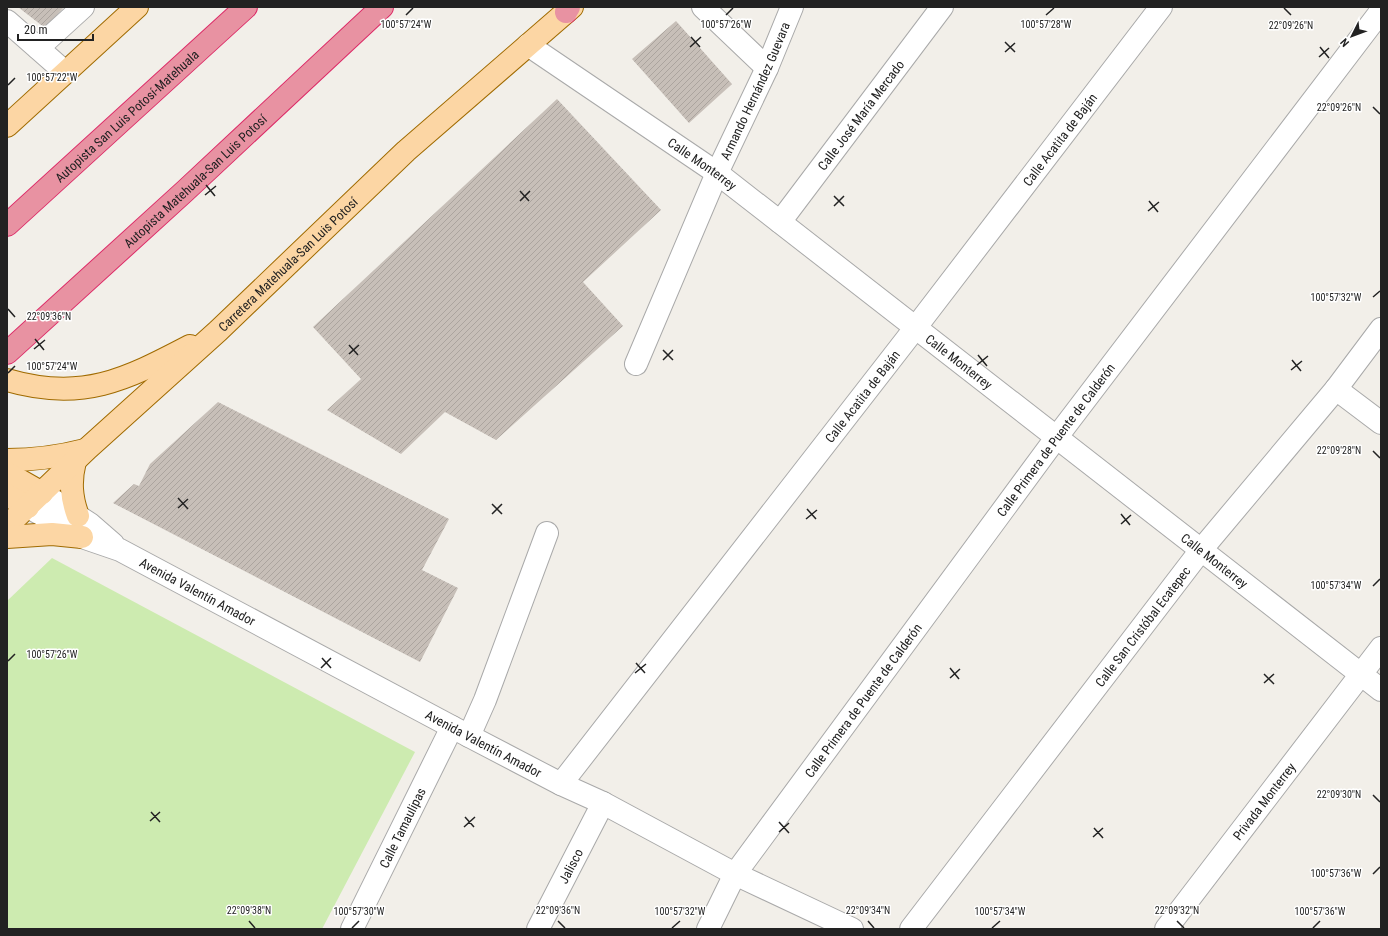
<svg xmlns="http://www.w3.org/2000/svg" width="1388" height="936" viewBox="0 0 1388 936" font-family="'Roboto Condensed',sans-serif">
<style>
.grass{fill:#cdebb0}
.building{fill:url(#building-hatch)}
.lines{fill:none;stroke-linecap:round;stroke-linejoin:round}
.minor-casing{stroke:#a9a9a9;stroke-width:24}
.major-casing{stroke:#a06b00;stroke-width:24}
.highway-casing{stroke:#dc2a67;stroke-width:24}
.minor{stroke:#fff;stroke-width:22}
.major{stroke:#fcd6a4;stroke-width:22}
.highway{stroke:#e892a2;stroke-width:22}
.ticks{fill:none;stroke:#222;stroke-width:1.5}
.labels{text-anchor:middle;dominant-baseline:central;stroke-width:3;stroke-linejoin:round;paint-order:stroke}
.street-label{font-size:13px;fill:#222;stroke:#fff}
.ticks-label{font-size:10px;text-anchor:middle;fill:#222;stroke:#fff;stroke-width:3;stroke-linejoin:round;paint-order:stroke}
</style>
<defs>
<pattern id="building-hatch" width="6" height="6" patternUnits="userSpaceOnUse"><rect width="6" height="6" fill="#c7bfb8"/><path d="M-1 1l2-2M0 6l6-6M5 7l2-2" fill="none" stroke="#aba49e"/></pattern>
</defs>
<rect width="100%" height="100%" fill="#f2efe9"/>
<path class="grass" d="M52 558 415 752 322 929H7V601Z"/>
<path class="building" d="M18 7H64L45 28Z
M676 21 732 84 689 123 632 59Z
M557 99 661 210 583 282 623 326 496 440 445 412 401 454 327 410 361 379 313 327Z
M218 402 449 519 422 570 458 588 420 662 113 503 134 484 139 486 150 464Z"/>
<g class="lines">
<defs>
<g id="minor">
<path d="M703 7 767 68"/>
<path d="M7 21 65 72"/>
<path id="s1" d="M528 45 717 173 1381 690"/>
<path d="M38 48 83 7"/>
<path id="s2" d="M780 222 942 7"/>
<path id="s3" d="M636 364 717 173 767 68 792 7"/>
<path d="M1336 389 1381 423"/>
<path d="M42 493 90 524 113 544"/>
<path id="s4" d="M28 507 82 537 120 550 469 736 561 784 603 803 735 874 852 929"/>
<path d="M469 736 485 700 547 533"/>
<path id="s5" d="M561 784 916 327 1161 7"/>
<path id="s6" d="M352 929 452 727"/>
<path id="s7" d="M538 929 603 803"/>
<path id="s8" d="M708 929 735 874 1056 438 1381 11"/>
<path id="s9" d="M911 929 1201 550 1336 389 1381 329"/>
<path id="s10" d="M1166 929 1381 648"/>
</g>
<g id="major">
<path d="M7 126 137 7"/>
<path d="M7 380C82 402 125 380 190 346"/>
<path d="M7 460C34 460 58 457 85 450"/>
<path d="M75 461C70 481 71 497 78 516"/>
<path d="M7 473 42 493"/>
<path d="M7 495 28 507"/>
<path id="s11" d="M7 526 87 449 218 331 406 151 572 7"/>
<path d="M7 537 52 534 82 537"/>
</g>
<g id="highway">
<path d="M566 12 569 7"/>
<path id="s12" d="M7 225 246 7"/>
<path id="s13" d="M7 353 185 191 382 7"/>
</g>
</defs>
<use href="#minor" class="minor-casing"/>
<use href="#major" class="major-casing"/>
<use href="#highway" class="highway-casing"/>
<use href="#minor" class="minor"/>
<use href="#major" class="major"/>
<use href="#highway" class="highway"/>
</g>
<path class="ticks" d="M1284 8 1291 15M406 15 413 8M726 15 733 8M1046 15 1054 8M691 37 700 47M1005 42 1015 52M690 47 701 37M1320 47 1329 58M1005 52 1015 43M1319 57 1329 48M8 85 15 78M1373 107 1380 114M206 185 215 196M520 191 529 201M205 195 216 186M834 196 844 206M520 201 530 191M1149 201 1158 212M834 206 844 196M1148 211 1159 202M1373 297 1380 291M8 309 15 317M35 339 44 350M349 345 358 355M34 349 45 340M663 350 673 360M349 354 359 345M978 355 987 366M663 360 673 350M1292 360 1301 371M977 365 988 356M1291 370 1302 361M8 373 15 366M1373 451 1380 458M178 498 188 509M492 504 502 514M178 508 188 499M807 509 816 519M492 514 502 504M1121 514 1130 525M806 519 817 510M1121 524 1131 515M1373 586 1380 579M322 658 331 668M8 661 15 654M636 663 645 673M321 668 331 658M950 668 959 679M635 673 646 664M1264 674 1274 684M950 678 960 669M1264 683 1274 674M1373 795 1380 802M151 812 160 822M465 817 474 827M150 821 160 812M779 822 789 833M464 827 475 817M1094 828 1103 838M779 832 789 823M1093 837 1103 828M1373 874 1380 867M249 921 255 928M558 921 565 928M868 921 874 928M1177 921 1184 928M352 928 359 921M672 928 680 921M992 928 1000 921M1313 928 1320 921"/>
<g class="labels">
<g class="street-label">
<text stroke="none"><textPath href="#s3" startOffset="298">Armando Hernández Guevara</textPath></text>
<text stroke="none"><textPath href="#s2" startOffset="134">Calle José María Mercado</textPath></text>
<text stroke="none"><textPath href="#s12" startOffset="162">Autopista San Luis Potosí-Matehuala</textPath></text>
<text stroke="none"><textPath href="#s5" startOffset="815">Calle Acatita de Baján</textPath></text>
<text stroke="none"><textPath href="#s1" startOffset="211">Calle Monterrey</textPath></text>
<text stroke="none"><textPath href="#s13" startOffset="255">Autopista Matehuala-San Luis Potosí</textPath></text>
<text stroke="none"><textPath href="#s11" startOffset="384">Carretera Matehuala-San Luis Potosí</textPath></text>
<text stroke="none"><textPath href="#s1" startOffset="535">Calle Monterrey</textPath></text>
<text stroke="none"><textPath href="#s5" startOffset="491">Calle Acatita de Baján</textPath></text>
<text stroke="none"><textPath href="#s8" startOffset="601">Calle Primera de Puente de Calderón</textPath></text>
<text stroke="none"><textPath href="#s1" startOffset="859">Calle Monterrey</textPath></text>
<text stroke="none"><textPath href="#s4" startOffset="190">Avenida Valentín Amador</textPath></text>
<text stroke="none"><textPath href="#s9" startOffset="381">Calle San Cristóbal Ecatepec</textPath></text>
<text stroke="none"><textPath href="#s8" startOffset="277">Calle Primera de Puente de Calderón</textPath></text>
<text stroke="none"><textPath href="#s4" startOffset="514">Avenida Valentín Amador</textPath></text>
<text stroke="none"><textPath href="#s10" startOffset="161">Privada Monterrey</textPath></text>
<text stroke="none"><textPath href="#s6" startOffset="113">Calle Tamaulipas</textPath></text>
<text stroke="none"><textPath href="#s7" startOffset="71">Jalisco</textPath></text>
</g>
</g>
<g class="ticks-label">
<text x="406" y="28">100°57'24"W</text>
<text x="1046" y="28">100°57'28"W</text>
<text x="726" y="28">100°57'26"W</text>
<text x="1291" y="29">22°09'26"N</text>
<text x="52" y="81">100°57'22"W</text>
<text x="1339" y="111">22°09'26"N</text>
<text x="1336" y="301">100°57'32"W</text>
<text x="49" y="320">22°09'36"N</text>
<text x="52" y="370">100°57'24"W</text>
<text x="1339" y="454">22°09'28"N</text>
<text x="1336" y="589">100°57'34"W</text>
<text x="52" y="658">100°57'26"W</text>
<text x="1339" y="798">22°09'30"N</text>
<text x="1336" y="877">100°57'36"W</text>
<text x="249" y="914">22°09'38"N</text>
<text x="558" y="914">22°09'36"N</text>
<text x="868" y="914">22°09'34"N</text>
<text x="1177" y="914">22°09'32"N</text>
<text x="359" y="915">100°57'30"W</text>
<text x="680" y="915">100°57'32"W</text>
<text x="1000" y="915">100°57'34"W</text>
<text x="1320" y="915">100°57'36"W</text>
</g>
<rect width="1388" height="936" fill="none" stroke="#222222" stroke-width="16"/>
<g transform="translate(1352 36) rotate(228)" stroke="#ffffff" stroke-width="3" paint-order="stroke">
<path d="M0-3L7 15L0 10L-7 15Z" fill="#222222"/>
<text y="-6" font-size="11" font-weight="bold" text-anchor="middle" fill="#222222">N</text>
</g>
<path d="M18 34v6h75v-6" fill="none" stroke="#222222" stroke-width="2"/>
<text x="24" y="34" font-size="12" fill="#222222" stroke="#ffffff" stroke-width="3" paint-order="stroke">20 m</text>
</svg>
